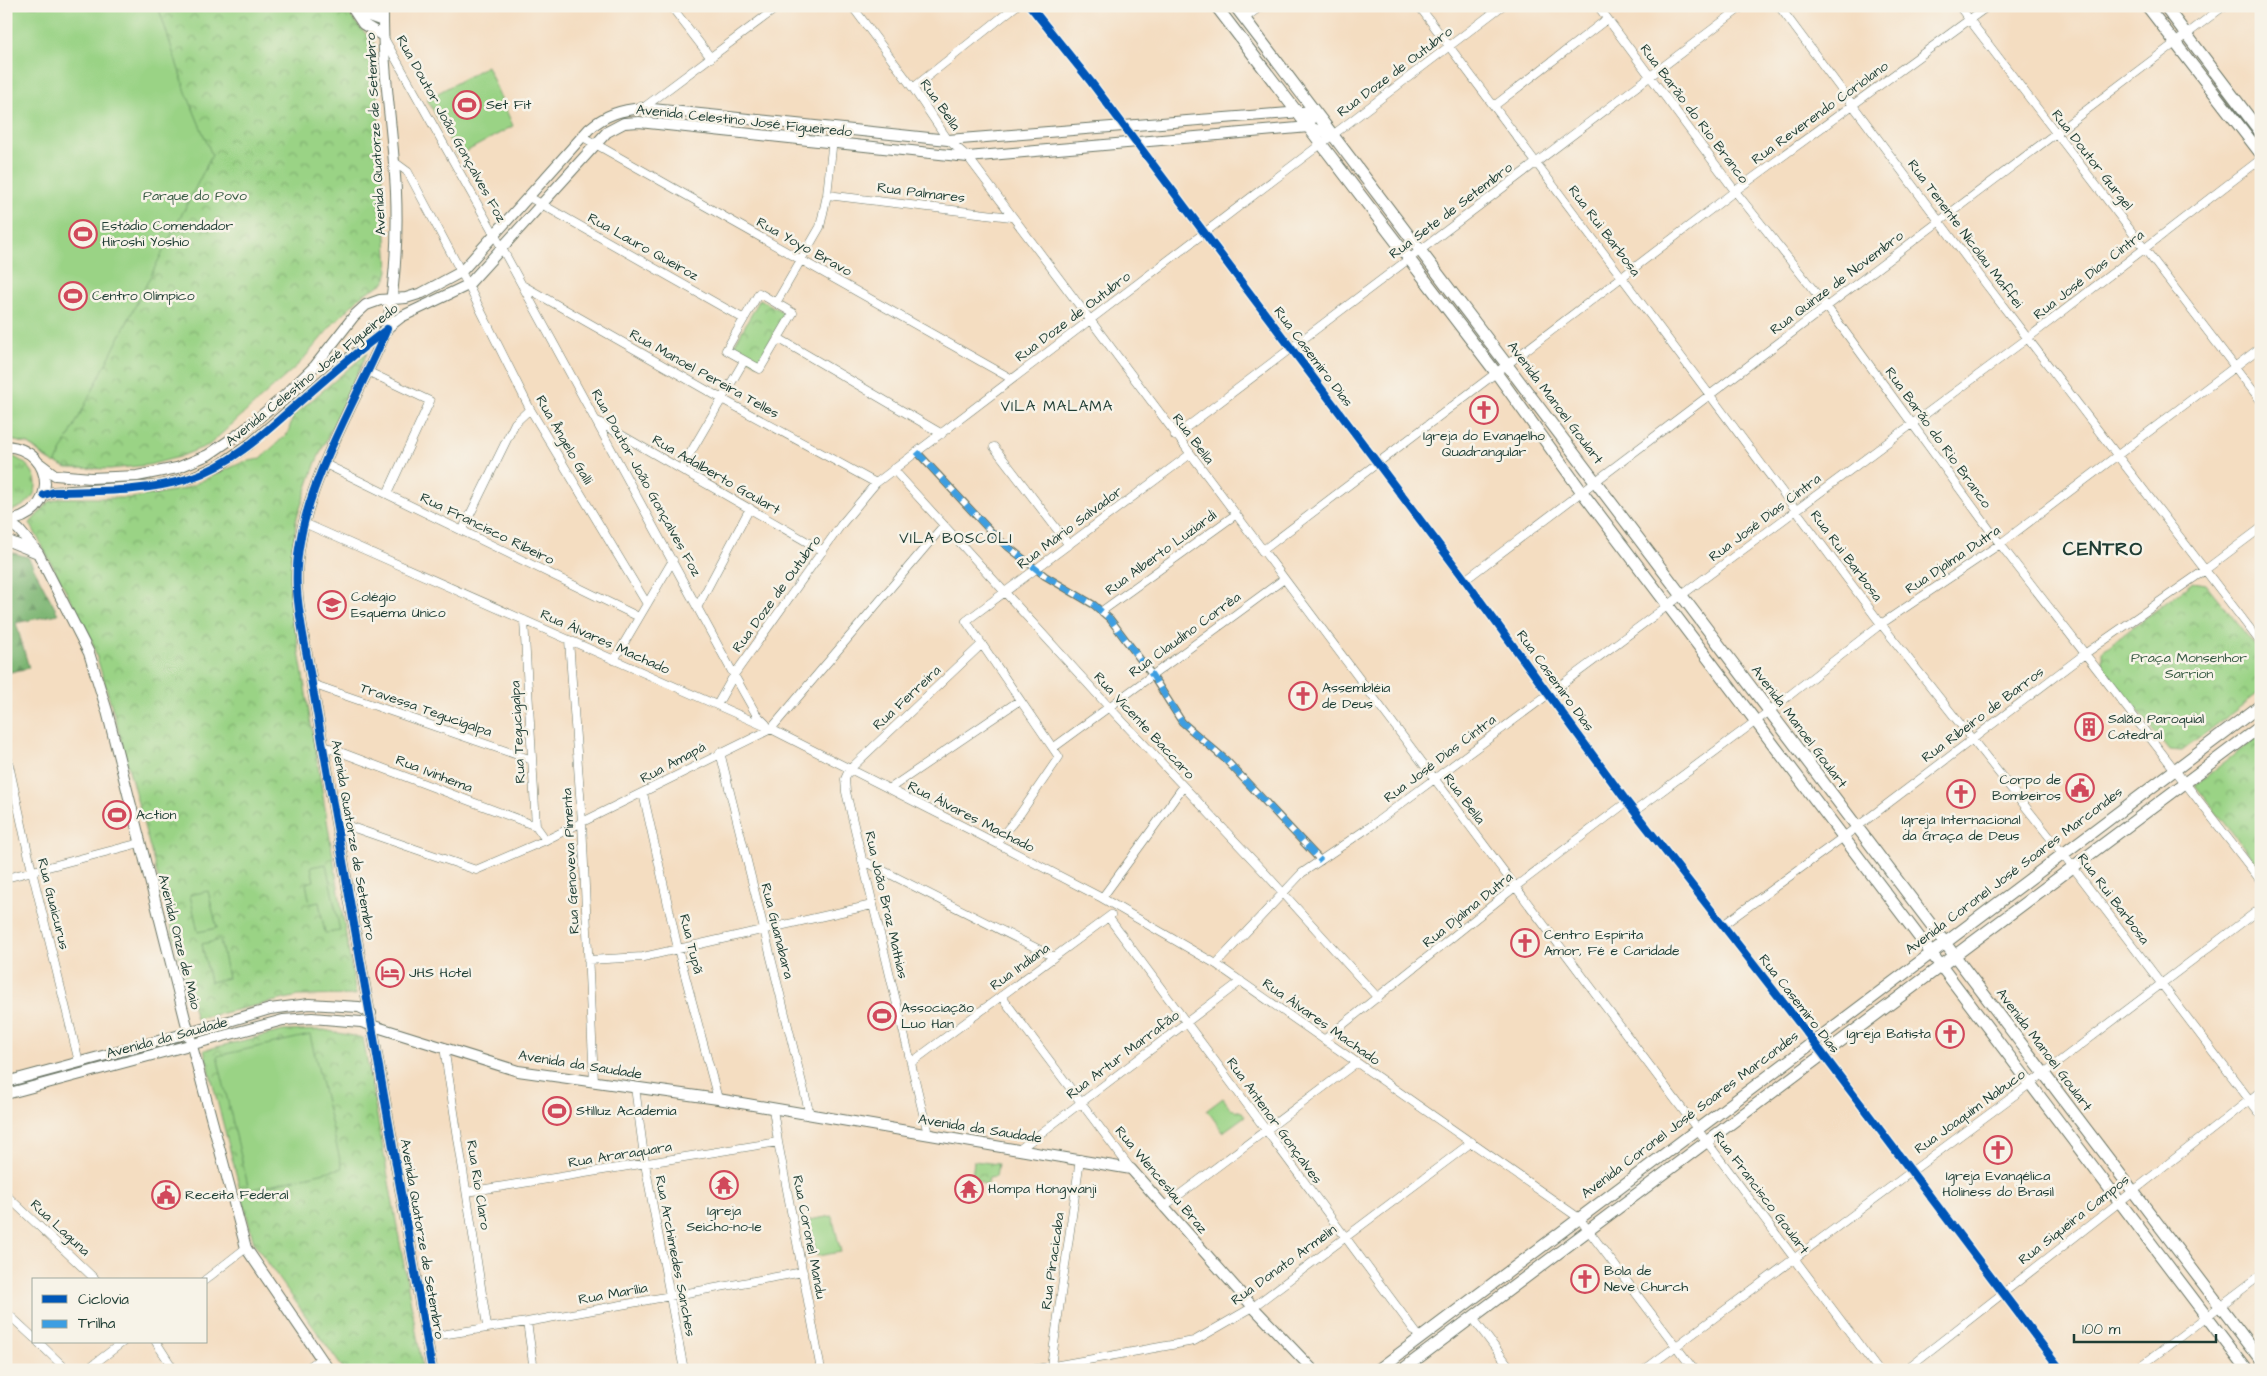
<svg xmlns="http://www.w3.org/2000/svg" width="2267" height="1376" viewBox="0 0 2267 1376" font-family="'Architects Daughter',sans-serif">
<style>
.grass{fill:url(#grass-tufts);stroke:#5c885c}
.forest{fill:url(#forest-firs);stroke:#4d7953}
.park{fill:url(#park-crowns);stroke:#5c885c}
.garden{fill:#9ad385;stroke:#5c885c}
.lines{fill:none;stroke-linecap:round;stroke-linejoin:round}
.pedestrian-casing{stroke:#6a7565;stroke-width:8}
.minor-casing{stroke:#6a7565;stroke-width:9}
.tertiary-casing{stroke:#6a7565;stroke-width:12}
.secondary-casing{stroke:#6a7565;stroke-width:13}
.pedestrian{stroke:#fff;stroke-width:5.5}
.minor{stroke:#fff;stroke-width:8}
.tertiary{stroke:#fff;stroke-width:10}
.secondary{stroke:#fff;stroke-width:11}
.quiet{stroke:#3c9ee2;stroke-width:6;stroke-dasharray:12 6;stroke-linecap:butt}
.cycleway-casing{stroke:#f7f3e8;stroke-width:11}
.cycleway{stroke:#0057b8;stroke-width:8}
.labels{text-anchor:middle;dominant-baseline:central;stroke-width:5;stroke-linejoin:round;paint-order:stroke}
.street-label{font-size:14px;fill:#1f3d34;stroke:#f7f3e8}
.poi-label{font-size:14px;fill:#1f3d34;stroke:#f7f3e8;text-anchor:start}
.park-label{font-size:14px;fill:#385b44;stroke:#f7f3e8}
.neighbourhood-label{font-size:15px;letter-spacing:1px;fill:#1f3d34;stroke:#f7f3e8}
.district-label{font-size:19px;font-weight:bold;letter-spacing:1px;fill:#1f3d34;stroke:#f7f3e8}
</style>
<defs>
<pattern id="grass-tufts" width="24" height="20" patternUnits="userSpaceOnUse" patternTransform="scale(1.25)"><rect width="24" height="20" fill="#9ad385"/><path d="M3 7l-1-3M5 7V3M7 7l1-3M15 17l-1-3M17 17v-4M19 17l1-3" fill="none" stroke="#7dac6e"/></pattern>
<pattern id="forest-firs" width="22" height="20" patternUnits="userSpaceOnUse" patternTransform="scale(1.25)"><rect width="22" height="20" fill="#7bb572"/><path d="M5 1l3.5 6h-7zM16 11l3.5 6h-7z" fill="#64945e"/></pattern>
<pattern id="park-crowns" width="20" height="18" patternUnits="userSpaceOnUse" patternTransform="scale(1.25)"><rect width="20" height="18" fill="#9ad385"/><path d="M2 6a3 3 0 1 1 6 0M12 15a3 3 0 1 1 6 0" fill="none" stroke="#7dac6e"/></pattern>
</defs>
<rect width="100%" height="100%" fill="#f7f3e8"/>
<filter id="ink" filterUnits="userSpaceOnUse"><feTurbulence type="fractalNoise" baseFrequency=".02" numOctaves="2"/><feDisplacementMap in="SourceGraphic" scale="10" xChannelSelector="R" yChannelSelector="G"/><feConvolveMatrix kernelMatrix="1 2 1 2 8 2 1 2 1" color-interpolation-filters="sRGB"/></filter>
<filter id="wash" filterUnits="userSpaceOnUse"><feTurbulence type="fractalNoise" baseFrequency=".0096" numOctaves="4" result="noise"/><feDisplacementMap in="SourceGraphic" scale="20" xChannelSelector="R" yChannelSelector="G"/><feGaussianBlur stdDeviation="1.12" result="paint"/><feColorMatrix in="noise" values="0 0 0 0 0 0 0 0 0 0 0 0 0 0 0 0 0 1.4 0 .05"/><feComposite in="paint" operator="in"/></filter>
<g filter="url(#wash)">
<rect width="100%" height="100%" fill="#f4ddc1"/>
<path class="grass" d="M9 455C46 468 45 504 6 512V456Z"/>
<path class="forest" d="M6 551 28 557 58 614 16 623 29 668 6 673Z"/>
<path class="park" d="M6 6H346L351 17 374 43 388 270 385 282 362 295 333 324 300 363 209 445 179 457 149 465 110 469 67 468 45 458 29 444 6 439Z
M760 299 786 314 757 364 732 349Z
M367 353 316 462 296 520 290 597 356 995 298 996 196 1019 114 714 91 638 30 523 49 502 61 498H132L184 489 243 462 260 459 288 433 293 416Z
M2193 582 2206 584 2261 653V691L2182 751 2169 750 2102 665V651Z
M2261 734V869L2195 785Z
M324 1030 363 1038 423 1370H344L254 1243 204 1050 283 1031Z
M974 1161 998 1164 996 1177 989 1178 987 1185 972 1178Z"/>
<path class="garden" d="M6 6H158L186 92 212 155 55 464 29 444 6 439Z
M487 66 513 126 458 156 427 99Z
M326 864 340 931 325 933 319 902 310 904 306 883 314 881 311 867Z
M208 891 217 928 198 932 190 895Z
M220 940 228 978 210 982 202 944Z
M310 1035 342 1168 249 1190 217 1056Z
M1223 1098 1231 1109 1242 1112 1245 1116 1223 1132 1207 1110Z
M832 1216 841 1252 817 1256 809 1220Z"/>
</g>
<g filter="url(#ink)">
<g class="lines">
<defs>
<path id="pedestrian" d="M917 452 997 538 1045 576 1094 605 1110 619 1152 675 1182 722 1226 760 1321 861"/>
<path id="minor" d="M671 6 711 58
M852 6 913 88 948 140 968 157 1878 1370
M1030 6 1091 82 1460 573 1627 802 1813 1041 2061 1370
M1419 6 1881 624 2063 854 2261 1115
M1598 6 1735 191 1827 307 2000 544 2261 881
M1779 6 1986 284 2261 643
M1959 6 2261 401
M1244 19 1261 6
M384 38 492 230 734 675 756 714 766 724
M913 88 1016 6
M1494 106 1607 19
M643 108 779 6
M583 137 1012 379
M393 161 408 172 468 285 530 409 647 604
M827 195 1011 217
M529 197 744 319
M522 285 722 399 876 483
M759 293 793 313 760 369 726 350Z
M776 303 820 227 827 195 834 129
M778 338 942 434
M369 372 430 401 387 494
M597 421 823 551
M1175 436 1743 6
M994 447 1069 545
M325 464 639 617
M681 469 744 361
M893 469 1108 706 1266 874 1378 998
M304 523 771 729 996 843 1102 898 1216 964 1579 1218 1694 1370
M462 531 515 423 530 409
M1262 551 1735 191 1988 6
M1465 580 2224 6
M698 606 750 508
M1102 611 1235 515
M524 620 536 826 546 840
M569 640 582 822 594 1082
M614 660 673 560
M312 684 532 760
M717 705 734 675 841 525 876 483 1502 6
M324 746 536 826
M1053 748 1284 579
M6 751 32 871 79 1062
M720 752 810 1115
M889 789 1020 700
M643 793 678 949 718 1099
M1635 811 1768 712 1881 624 2000 544 2261 347
M337 822 476 870 546 840 771 729 944 525
M996 843 1020 814 1059 757 966 621 1189 455
M862 860 1054 957
M6 878 140 843
M1102 898 1183 787
M1109 918 1420 1338
M1723 925 1857 827 2086 653 2205 570 2261 528
M588 960 643 957 872 905
M1216 964 1302 873 1371 826 2028 338 2261 159
M1001 996 1131 1169
M1325 1039 1515 887 1627 802
M444 1047 487 1326
M912 1062 1111 915
M635 1087 645 1164 684 1370
M773 1109 778 1142 821 1370
M928 1134 846 792 845 779 849 770 982 644
M1020 1149 1241 981
M467 1192 778 1142
M6 1195 96 1280
M1163 1207 1356 1063
M205 1280 246 1248
M6 1312 34 1338
M1472 1317 1512 1370
M527 1322 534 1370
M427 1337 527 1322 803 1272
M38 1342 67 1370
M156 1342 174 1370
M1051 1366 1080 1159
M86 1370 123 1342
M305 1370 321 1358
M1031 1370 1194 1341 1253 1307 1472 1142
M1644 1370 2031 1083 2261 908
M1905 1370 2261 1091
M2136 1370 2261 1275"/>
<path id="tertiary" d="M351 6 363 24 383 36
M383 6C382 69 393 130 396 192 398 239 395 283 387 329 354 408 291 502 297 590 299 621 307 653 312 684L432 1370
M356 7 363 14 383 21
M6 446C58 450 58 517 6 521
M39 463 55 475 91 478 137 476 177 468 208 455 243 431 282 398 315 366 354 316 366 305 380 300 406 298 422 293 461 272 589 129C606 114 621 110 643 108L948 140 1314 111 1309 127
M44 495 54 492 157 486 190 478 220 465 250 444 349 358 401 317 468 285 607 132 624 123 639 122 968 157 1309 127 1333 135
M7 521 19 530 38 553 89 653 107 711 192 1046 246 1248 329 1370
M6 540 38 553
M6 1082 199 1030 270 1009 309 1004 359 1007 371 1013
M6 1094 283 1020 312 1018 361 1022 518 1071 718 1099 1131 1169 1253 1307 1313 1370"/>
<path id="secondary" d="M1216 6 1497 374 1582 492 2247 1370
M1235 6 2261 1360
M2147 6 2261 154
M2165 6 2261 133
M1378 1370 2261 705
M1402 1370 2261 726"/>
</defs>
<use href="#pedestrian" class="pedestrian-casing"/>
<use href="#minor" class="minor-casing"/>
<use href="#tertiary" class="tertiary-casing"/>
<use href="#secondary" class="secondary-casing"/>
<use href="#pedestrian" class="pedestrian"/>
<use href="#minor" class="minor"/>
<use href="#tertiary" class="tertiary"/>
<use href="#secondary" class="secondary"/>
<path class="quiet" d="M917 452 997 538 1045 576 1094 605 1110 619 1152 675 1182 722 1226 760 1321 861"/>
<defs>
<path id="cycleway" d="M1030 6 1091 82 1460 573 1627 802 1813 1041 2061 1370
M387 329C354 408 291 502 297 590 299 621 307 653 312 684L432 1370
M44 495 54 492C99 491 147 492 190 478 234 464 270 428 304 398 331 374 358 351 386 330"/>
</defs>
<use href="#cycleway" class="cycleway-casing"/>
<use href="#cycleway" class="cycleway"/>
</g>
</g>
<defs>
<symbol id="stadium-ring" viewBox="-11 -11 22 22"><circle r="9.5" fill="#f7f3e8" stroke="#d1495b" stroke-width="1.5"/><path d="M0-5a6.5 5 0 1 0 0 10a6.5 5 0 1 0 0-10ZM-3.5-1.8h7v3.6h-7Z" fill="#d1495b"/></symbol>
<symbol id="church-ring" viewBox="-11 -11 22 22"><circle r="9.5" fill="#f7f3e8" stroke="#d1495b" stroke-width="1.5"/><path d="M-1.2-6h2.4v3.5h3.3v2.4h-3.3V6h-2.4V-.1h-3.3v-2.4h3.3Z" fill="#d1495b"/></symbol>
<symbol id="school-ring" viewBox="-11 -11 22 22"><circle r="9.5" fill="#f7f3e8" stroke="#d1495b" stroke-width="1.5"/><path d="M0-5L7-2L0 1L-7-2ZM-4 1L0 2.5L4 1V4Q0 6-4 4Z" fill="#d1495b"/></symbol>
<symbol id="building-ring" viewBox="-11 -11 22 22"><circle r="9.5" fill="#f7f3e8" stroke="#d1495b" stroke-width="1.5"/><path d="M-4-6H4V6H1V3H-1V6H-4ZM-2.5-4.3h1.7v1.8h-1.7ZM.8-4.3h1.7v1.8H.8ZM-2.5-1h1.7V.8h-1.7ZM.8-1h1.7V.8H.8Z" fill="#d1495b"/></symbol>
<symbol id="civic-ring" viewBox="-11 -11 22 22"><circle r="9.5" fill="#f7f3e8" stroke="#d1495b" stroke-width="1.5"/><path d="M-.6-6.5H3V-4.5H.6V-3L4-1V1h2V6H-6V1h2V-1L-.6-3ZM-1.2 2.5V6h2.4V2.5Z" fill="#d1495b"/></symbol>
<symbol id="hotel-ring" viewBox="-11 -11 22 22"><circle r="9.5" fill="#f7f3e8" stroke="#d1495b" stroke-width="1.5"/><path d="M-6-4.5h1.5V1H6V5H4.5V3h-9V5H-6ZM-4 0a1.8 1.8 0 1 1 3.6 0ZM.5 0V-2.5h3Q6-2.5 6 0Z" fill="#d1495b"/></symbol>
<symbol id="temple-ring" viewBox="-11 -11 22 22"><circle r="9.5" fill="#f7f3e8" stroke="#d1495b" stroke-width="1.5"/><path d="M0-6L5-2H3V0L6.5 2.5H4V6H1.5V3h-3V6H-4V2.5H-6.5L-3 0V-2H-5Z" fill="#d1495b"/></symbol>
</defs>
<g fill-rule="evenodd">
<use href="#stadium-ring" x="451" y="89" width="32" height="32"/>
<use href="#stadium-ring" x="67" y="218" width="32" height="32"/>
<use href="#stadium-ring" x="57" y="280" width="32" height="32"/>
<use href="#church-ring" x="1468" y="394" width="32" height="32"/>
<use href="#school-ring" x="316" y="589" width="32" height="32"/>
<use href="#church-ring" x="1287" y="680" width="32" height="32"/>
<use href="#building-ring" x="2073" y="711" width="32" height="32"/>
<use href="#civic-ring" x="2064" y="772" width="32" height="32"/>
<use href="#church-ring" x="1945" y="778" width="32" height="32"/>
<use href="#stadium-ring" x="101" y="799" width="32" height="32"/>
<use href="#church-ring" x="1509" y="927" width="32" height="32"/>
<use href="#hotel-ring" x="374" y="957" width="32" height="32"/>
<use href="#stadium-ring" x="866" y="1000" width="32" height="32"/>
<use href="#church-ring" x="1934" y="1018" width="32" height="32"/>
<use href="#stadium-ring" x="541" y="1095" width="32" height="32"/>
<use href="#church-ring" x="1982" y="1134" width="32" height="32"/>
<use href="#temple-ring" x="708" y="1169" width="32" height="32"/>
<use href="#temple-ring" x="953" y="1173" width="32" height="32"/>
<use href="#civic-ring" x="150" y="1179" width="32" height="32"/>
<use href="#church-ring" x="1569" y="1263" width="32" height="32"/>
</g>
<g class="labels">
<g class="street-label">
<text transform="translate(1395 72) rotate(-37)">Rua Doze de Outubro</text>
<text transform="translate(940 105) rotate(55)">Rua Bella</text>
<text transform="translate(1820 113) rotate(-36)">Rua Reverendo Coriolano</text>
<text transform="translate(1694 114) rotate(53)">Rua Barão do Rio Branco</text>
<text transform="translate(744 121) rotate(6)">Avenida Celestino José Figueiredo</text>
<text transform="translate(451 129) rotate(61)">Rua Doutor João Gonçalves Foz</text>
<text transform="translate(376 134) rotate(-93)">Avenida Quatorze de Setembro</text>
<text transform="translate(2092 160) rotate(52)">Rua Doutor Gurgel</text>
<text transform="translate(921 193) rotate(7)">Rua Palmares</text>
<text transform="translate(1451 211) rotate(-37)">Rua Sete de Setembro</text>
<text transform="translate(1604 231) rotate(53)">Rua Rui Barbosa</text>
<text transform="translate(1965 234) rotate(53)">Rua Tenente Nicolau Maffei</text>
<text transform="translate(643 247) rotate(29)">Rua Lauro Queiroz</text>
<text transform="translate(804 247) rotate(29)">Rua Yoyo Bravo</text>
<text transform="translate(2089 275) rotate(-38)">Rua José Dias Cintra</text>
<text transform="translate(1837 283) rotate(-37)">Rua Quinze de Novembro</text>
<text transform="translate(1073 317) rotate(-37)">Rua Doze de Outubro</text>
<text transform="translate(1313 357) rotate(53)">Rua Casemiro Dias</text>
<text transform="translate(704 374) rotate(29)">Rua Manoel Pereira Telles</text>
<text transform="translate(312 375) rotate(-39)">Avenida Celestino José Figueiredo</text>
<text transform="translate(1555 403) rotate(53)">Avenida Manoel Goulart</text>
<text transform="translate(1938 438) rotate(54)">Rua Barão do Rio Branco</text>
<text transform="translate(1193 439) rotate(53)">Rua Bella</text>
<text transform="translate(564 440) rotate(60)">Rua Ângelo Galli</text>
<text transform="translate(716 475) rotate(30)">Rua Adalberto Goulart</text>
<text transform="translate(646 483) rotate(61)">Rua Doutor João Gonçalves Foz</text>
<text transform="translate(1765 518) rotate(-37)">Rua José Dias Cintra</text>
<text transform="translate(1070 528) rotate(-37)">Rua Mário Salvador</text>
<text transform="translate(487 529) rotate(26)">Rua Francisco Ribeiro</text>
<text transform="translate(1161 553) rotate(-36)">Rua Alberto Luziardi</text>
<text transform="translate(1846 556) rotate(53)">Rua Rui Barbosa</text>
<text transform="translate(1953 560) rotate(-34)">Rua Djalma Dutra</text>
<text transform="translate(777 594) rotate(-54)">Rua Doze de Outubro</text>
<text transform="translate(1185 635) rotate(-36)">Rua Claudino Corrêa</text>
<text transform="translate(605 642) rotate(24)">Rua Álvares Machado</text>
<text transform="translate(1555 681) rotate(54)">Rua Casemiro Dias</text>
<text transform="translate(907 698) rotate(-43)">Rua Ferreira</text>
<text transform="translate(426 710) rotate(19)">Travessa Tegucigalpa</text>
<text transform="translate(1983 715) rotate(-37)">Rua Ribeiro de Barros</text>
<text transform="translate(1144 726) rotate(47)">Rua Vicente Baccaro</text>
<text transform="translate(1799 727) rotate(53)">Avenida Manoel Goulart</text>
<text transform="translate(518 732) rotate(-93)">Rua Tegucigalpa</text>
<text transform="translate(1440 759) rotate(-37)">Rua José Dias Cintra</text>
<text transform="translate(673 763) rotate(-28)">Rua Amapá</text>
<text transform="translate(434 774) rotate(21)">Rua Ivinhema</text>
<text transform="translate(1464 799) rotate(53)">Rua Bella</text>
<text transform="translate(971 817) rotate(27)">Rua Álvares Machado</text>
<text transform="translate(353 840) rotate(80)">Avenida Quatorze de Setembro</text>
<text transform="translate(571 861) rotate(-93)">Rua Genoveva Pimenta</text>
<text transform="translate(2014 871) rotate(-37)">Avenida Coronel José Soares Marcondes</text>
<text transform="translate(2113 899) rotate(53)">Rua Rui Barbosa</text>
<text transform="translate(53 904) rotate(76)">Rua Guaicurus</text>
<text transform="translate(886 905) rotate(77)">Rua João Braz Mathias</text>
<text transform="translate(1468 910) rotate(-39)">Rua Djalma Dutra</text>
<text transform="translate(777 931) rotate(76)">Rua Guanabara</text>
<text transform="translate(179 942) rotate(76)">Avenida Onze de Maio</text>
<text transform="translate(691 944) rotate(76)">Rua Tupã</text>
<text transform="translate(1020 967) rotate(-36)">Rua Indiana</text>
<text transform="translate(1799 1004) rotate(52)">Rua Casemiro Dias</text>
<text transform="translate(1321 1022) rotate(35)">Rua Álvares Machado</text>
<text transform="translate(167 1038) rotate(-15)">Avenida da Saudade</text>
<text transform="translate(2044 1050) rotate(53)">Avenida Manoel Goulart</text>
<text transform="translate(1123 1055) rotate(-37)">Rua Artur Marrafão</text>
<text transform="translate(580 1065) rotate(9)">Avenida da Saudade</text>
<text transform="translate(1970 1112) rotate(-36)">Rua Joaquim Nabuco</text>
<text transform="translate(1690 1115) rotate(-37)">Avenida Coronel José Soares Marcondes</text>
<text transform="translate(1274 1121) rotate(54)">Rua Antenor Gonçalves</text>
<text transform="translate(980 1129) rotate(9)">Avenida da Saudade</text>
<text transform="translate(620 1155) rotate(-9)">Rua Araraquara</text>
<text transform="translate(1161 1180) rotate(50)">Rua Wenceslau Braz</text>
<text transform="translate(478 1185) rotate(81)">Rua Rio Claro</text>
<text transform="translate(1761 1193) rotate(53)">Rua Francisco Goulart</text>
<text transform="translate(2074 1220) rotate(-38)">Rua Siqueira Campos</text>
<text transform="translate(60 1228) rotate(43)">Rua Laguna</text>
<text transform="translate(809 1237) rotate(79)">Rua Coronel Mandu</text>
<text transform="translate(422 1239) rotate(80)">Avenida Quatorze de Setembro</text>
<text transform="translate(675 1256) rotate(79)">Rua Archimedes Sanches</text>
<text transform="translate(1053 1261) rotate(-82)">Rua Piracicaba</text>
<text transform="translate(1284 1265) rotate(-36)">Rua Donato Armelin</text>
<text transform="translate(613 1294) rotate(-10)">Rua Marília</text>
</g>
<g class="poi-label">
<text x="486" y="105">Set Fit</text>
<text x="102" y="226">Estádio Comendador<tspan x="102" dy="16">Hiroshi Yoshio</tspan></text>
<text x="92" y="296">Centro Olímpico</text>
<text x="1484" y="436" text-anchor="middle">Igreja do Evangelho<tspan x="1484" dy="16">Quadrangular</tspan></text>
<text x="351" y="597">Colégio<tspan x="351" dy="16">Esquema Único</tspan></text>
<text x="1322" y="688">Assembléia<tspan x="1322" dy="16">de Deus</tspan></text>
<text x="2108" y="719">Salão Paroquial<tspan x="2108" dy="16">Catedral</tspan></text>
<text x="2061" y="780" text-anchor="end">Corpo de<tspan x="2061" dy="16">Bombeiros</tspan></text>
<text x="136" y="815">Action</text>
<text x="1961" y="820" text-anchor="middle">Igreja Internacional<tspan x="1961" dy="16">da Graça de Deus</tspan></text>
<text x="1544" y="935">Centro Espírita<tspan x="1544" dy="16">Amor, Fé e Caridade</tspan></text>
<text x="409" y="973">JHS Hotel</text>
<text x="901" y="1008">Associação<tspan x="901" dy="16">Luo Han</tspan></text>
<text x="1931" y="1034" text-anchor="end">Igreja Batista</text>
<text x="576" y="1111">Stilluz Academia</text>
<text x="1998" y="1176" text-anchor="middle">Igreja Evangélica<tspan x="1998" dy="16">Holiness do Brasil</tspan></text>
<text x="988" y="1189">Hompa Hongwanji</text>
<text x="185" y="1195">Receita Federal</text>
<text x="724" y="1211" text-anchor="middle">Igreja<tspan x="724" dy="16">Seicho-no-Ie</tspan></text>
<text x="1604" y="1271">Bola de<tspan x="1604" dy="16">Neve Church</tspan></text>
</g>
<g class="park-label">
<text x="195" y="196">Parque do Povo</text>
<text x="2189" y="658">Praça Monsenhor<tspan x="2189" dy="16">Sarrion</tspan></text>
</g>
<g class="neighbourhood-label">
<text x="1057" y="406">VILA MALAMA</text>
<text x="956" y="538">VILA BOSCOLI</text>
</g>
<g class="district-label">
<text x="2103" y="549">CENTRO</text>
</g>
</g>
<rect width="2267" height="1376" fill="none" stroke="#f7f3e8" stroke-width="25"/>
<rect x="32" y="1278" width="175" height="65" fill="#f7f3e8" stroke="#a1aaa0"/>
<rect x="42" y="1295" width="25" height="8" fill="#0057b8" stroke="#a1aaa0"/>
<text x="78" y="1304" font-size="15" fill="#1f3d34">Ciclovia</text>
<rect x="42" y="1320" width="25" height="8" fill="#3c9ee2" stroke="#a1aaa0"/>
<text x="78" y="1328" font-size="15" fill="#1f3d34">Trilha</text>
<path d="M2074 1334v8h142v-8" fill="none" stroke="#1f3d34" stroke-width="2.5"/>
<text x="2082" y="1334" font-size="15" fill="#1f3d34" stroke="#f7f3e8" stroke-width="4" paint-order="stroke">100 m</text>
</svg>
